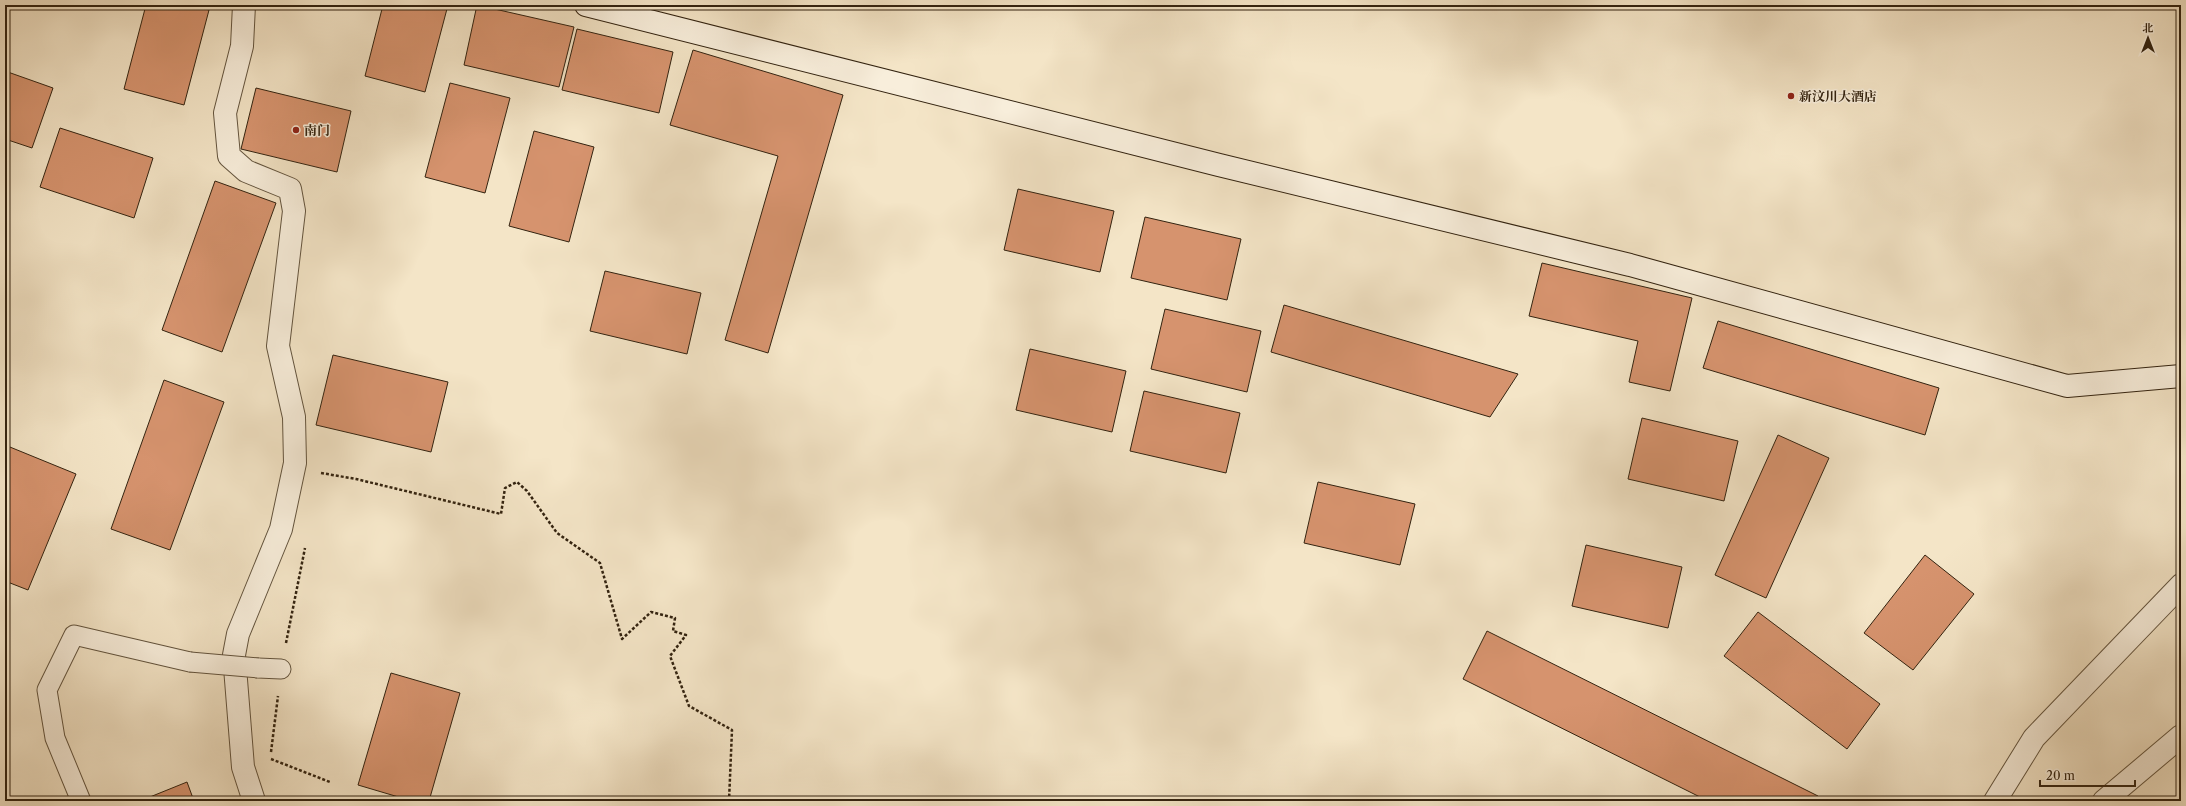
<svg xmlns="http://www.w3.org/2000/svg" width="2186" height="806" viewBox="0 0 2186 806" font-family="'Libre Caslon Text','Noto Serif SC',serif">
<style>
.building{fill:#d6936e;stroke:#332310}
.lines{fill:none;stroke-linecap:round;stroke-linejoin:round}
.lane-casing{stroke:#63543e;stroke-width:21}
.street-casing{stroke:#63543e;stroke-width:24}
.secondary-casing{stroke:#332310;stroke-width:24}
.path{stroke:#332310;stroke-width:2.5;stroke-dasharray:3 2;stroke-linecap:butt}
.lane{stroke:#f8eedb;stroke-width:19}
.street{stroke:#f8eedb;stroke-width:22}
.secondary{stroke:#f8eedb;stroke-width:22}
.lane-bridge-casing{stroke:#63543e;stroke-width:21;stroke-linecap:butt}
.lane-bridge{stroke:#f8eedb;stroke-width:19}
.poi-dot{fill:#8f2418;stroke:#f8eedb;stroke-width:1.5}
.labels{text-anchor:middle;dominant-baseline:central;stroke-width:3;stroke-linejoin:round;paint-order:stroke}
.poi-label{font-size:13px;font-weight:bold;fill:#332310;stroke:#f8eedb;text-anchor:start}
</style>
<rect width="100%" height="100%" fill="#f4e5c7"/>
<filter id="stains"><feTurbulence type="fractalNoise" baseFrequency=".005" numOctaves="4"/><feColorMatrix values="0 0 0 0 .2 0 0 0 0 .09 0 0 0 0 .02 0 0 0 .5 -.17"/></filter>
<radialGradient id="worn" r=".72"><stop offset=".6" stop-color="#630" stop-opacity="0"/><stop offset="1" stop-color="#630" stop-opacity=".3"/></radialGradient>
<path class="building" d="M146 5H188L209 10 184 105 124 89Z
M383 5H448L425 92 365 76Z
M477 5 574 27 559 87 464 65Z
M577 29 673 52 659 113 562 90Z
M693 50 843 95 768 353 725 340 778 156 670 125Z
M5 71 53 88 32 148 5 139Z
M450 83 510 98 485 193 425 177Z
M256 88 351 111 337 172 241 149Z
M60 128 153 158 134 218 40 187Z
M534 131 594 147 569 242 509 226Z
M215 181 276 203 222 352 162 330Z
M1018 189 1114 211 1100 272 1004 250Z
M1145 217 1241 239 1227 300 1131 278Z
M1542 263 1692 298 1670 391 1629 382 1638 341 1529 316Z
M605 271 701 293 687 354 590 331Z
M1284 305 1518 374 1490 417 1271 352Z
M1165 309 1261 331 1247 392 1151 369Z
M1718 321 1939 388 1925 435 1703 368Z
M1030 349 1126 371 1112 432 1016 410Z
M333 355 448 382 431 452 316 425Z
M164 380 224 402 170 550 111 529Z
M1144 391 1240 413 1226 473 1130 451Z
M1642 418 1738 441 1724 501 1628 479Z
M1778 435 1829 458 1766 598 1715 575Z
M5 445 76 474 28 590 5 581Z
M1318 482 1415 504 1400 565 1304 543Z
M1586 545 1682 567 1668 628 1572 606Z
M1925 555 1974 594 1913 670 1864 633Z
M1758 612 1880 704 1847 749 1724 656Z
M1487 631 1818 796 1816 801H1708L1463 679Z
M391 673 460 693 429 801H412L358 785Z
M187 782 194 801H140Z"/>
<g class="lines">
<defs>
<path id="lane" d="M258 668 281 669
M81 801 55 738 47 690 74 635 190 662"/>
<path id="street" d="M244 5 242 46 225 113 229 156 246 171 290 189 294 211 278 346 294 417 295 463 281 529 238 634 234 655 243 767 254 801
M1995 801 2034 738 2181 585
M2104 801 2181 736"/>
<path id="secondary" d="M586 5 1219 165 1630 265 2067 386 2181 376"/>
</defs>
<use href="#lane" class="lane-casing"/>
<use href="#street" class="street-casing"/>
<use href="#secondary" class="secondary-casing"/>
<path class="path" d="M321 473 356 479 501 514 505 488 517 482 527 491 557 533 600 563 622 639 651 612 675 618 673 631 686 635 670 656 689 706 732 730 729 801
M286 643 305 548
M271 752 278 696
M271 759 330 782"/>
<use href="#lane" class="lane"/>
<use href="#street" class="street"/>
<use href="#secondary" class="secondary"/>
<defs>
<path id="lane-bridge" d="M190 662 258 668"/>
</defs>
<use href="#lane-bridge" class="lane-bridge-casing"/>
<use href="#lane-bridge" class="lane-bridge"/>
</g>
<g class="poi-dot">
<circle cx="1791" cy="96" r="4"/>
<circle cx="296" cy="130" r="4"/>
</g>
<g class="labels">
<g class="poi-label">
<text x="1799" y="96">新汶川大酒店</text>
<text x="304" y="130">南门</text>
</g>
</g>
<rect width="2186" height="806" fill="none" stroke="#f4e5c7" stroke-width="20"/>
<rect x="6" y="6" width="2174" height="794" fill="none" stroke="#332310" stroke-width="2"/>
<rect x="10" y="10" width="2166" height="786" fill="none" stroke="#332310"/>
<g transform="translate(2148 38)" stroke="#f8eedb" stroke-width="3" paint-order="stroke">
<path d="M0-3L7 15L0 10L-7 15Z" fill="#332310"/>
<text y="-6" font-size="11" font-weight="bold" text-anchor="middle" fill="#332310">北</text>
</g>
<path d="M2040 780v6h95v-6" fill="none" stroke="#332310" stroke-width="2"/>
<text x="2046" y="780" font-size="12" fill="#332310" stroke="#f8eedb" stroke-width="3" paint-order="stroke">20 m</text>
<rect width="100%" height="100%" filter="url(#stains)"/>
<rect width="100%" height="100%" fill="url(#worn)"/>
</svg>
